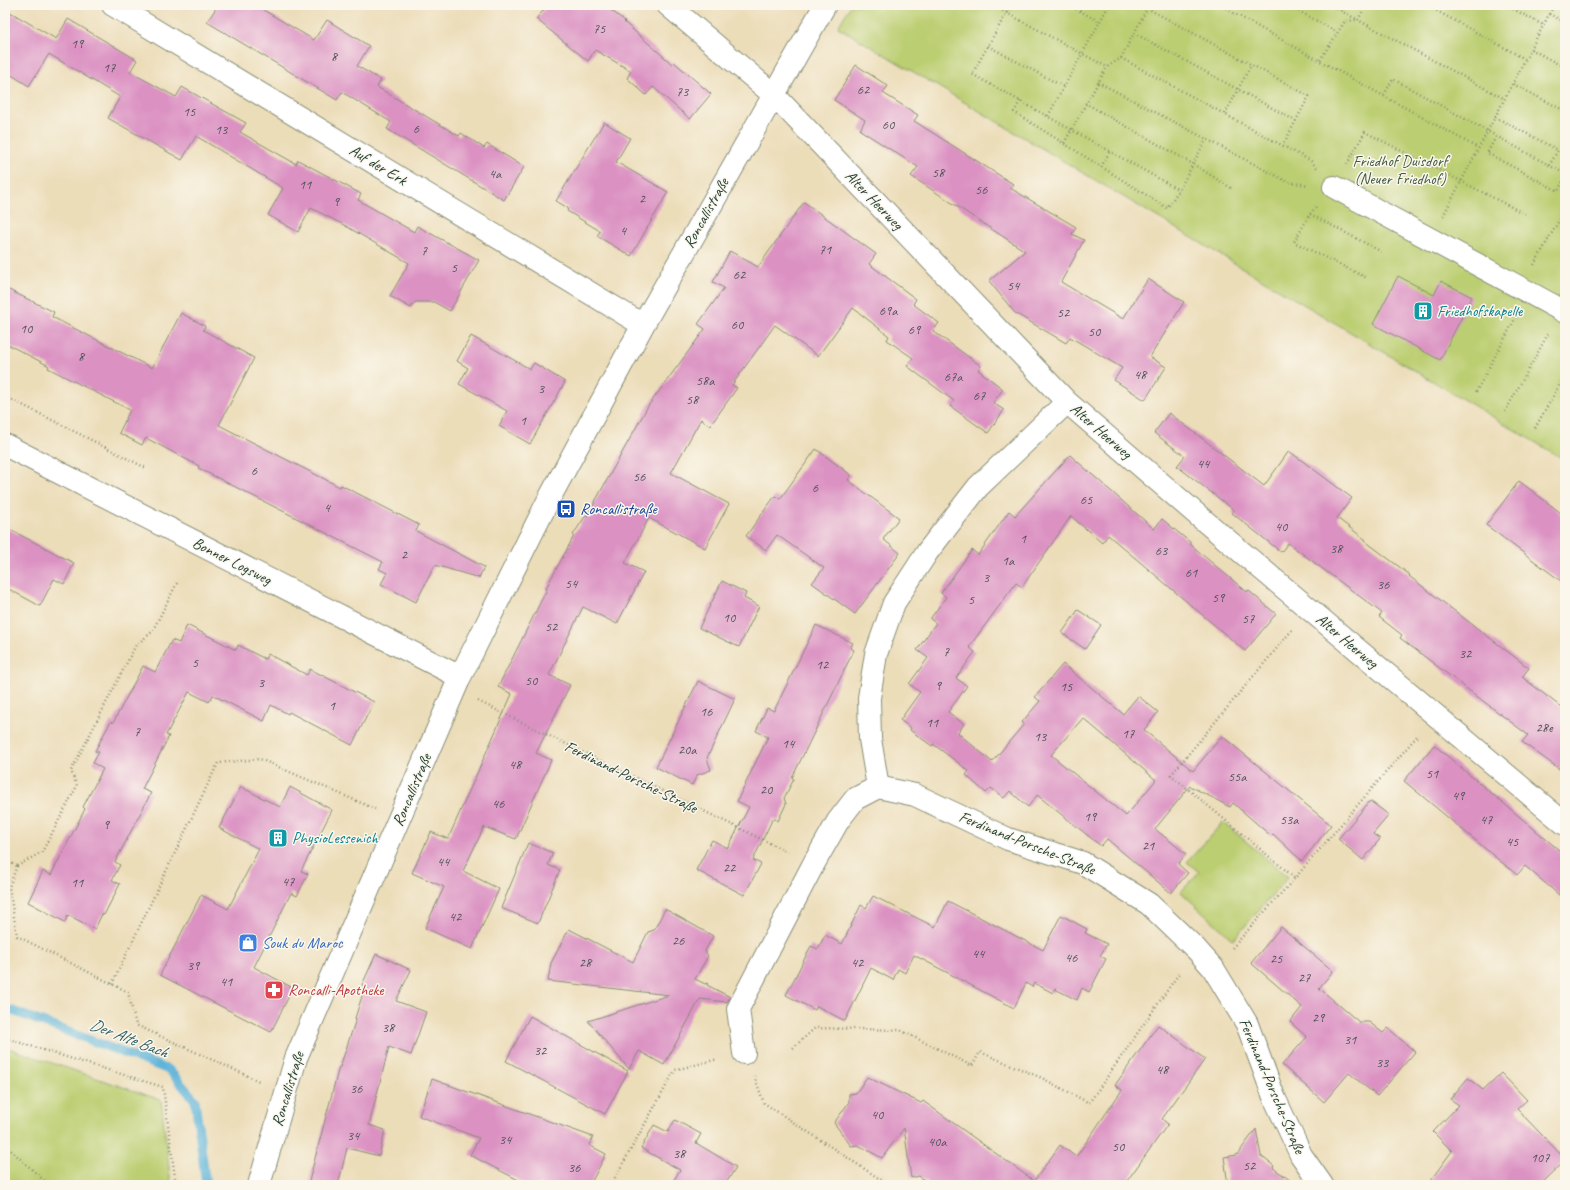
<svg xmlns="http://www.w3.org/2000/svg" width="1570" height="1190" viewBox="0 0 1570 1190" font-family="Caveat,sans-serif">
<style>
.green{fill:#bbce71;stroke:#6d8652}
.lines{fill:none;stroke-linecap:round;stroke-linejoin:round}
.stream{stroke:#5bb2d8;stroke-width:9}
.building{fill:#db92c3;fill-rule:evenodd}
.minor-casing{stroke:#868d76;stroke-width:24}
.path{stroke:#868d76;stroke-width:2.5;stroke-dasharray:1 3;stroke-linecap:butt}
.minor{stroke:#fff;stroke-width:22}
.labels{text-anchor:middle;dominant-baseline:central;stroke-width:3;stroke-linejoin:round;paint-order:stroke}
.number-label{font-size:14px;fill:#4e5258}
.park-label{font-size:16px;fill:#3e5a40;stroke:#fbf7ec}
.street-label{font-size:16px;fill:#1f3d34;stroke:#fbf7ec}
.culture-label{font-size:16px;fill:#0d838f;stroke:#fbf7ec;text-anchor:start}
.transit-label{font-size:16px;fill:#164399;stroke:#fbf7ec;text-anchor:start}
.shop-label{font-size:16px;fill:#366cbe;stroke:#fbf7ec;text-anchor:start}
.health-label{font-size:16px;fill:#be3a42;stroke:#fbf7ec;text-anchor:start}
.water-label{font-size:17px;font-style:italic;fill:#316065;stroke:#fbf7ec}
</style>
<rect width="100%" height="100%" fill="#fbf7ec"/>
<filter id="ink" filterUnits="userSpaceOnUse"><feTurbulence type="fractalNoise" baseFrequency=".025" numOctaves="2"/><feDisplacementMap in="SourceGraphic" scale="8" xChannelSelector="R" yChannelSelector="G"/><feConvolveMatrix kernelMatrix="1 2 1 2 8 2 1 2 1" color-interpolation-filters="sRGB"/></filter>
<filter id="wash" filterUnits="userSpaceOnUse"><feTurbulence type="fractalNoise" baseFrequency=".012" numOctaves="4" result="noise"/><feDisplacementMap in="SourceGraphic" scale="16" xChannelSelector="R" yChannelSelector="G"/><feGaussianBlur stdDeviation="0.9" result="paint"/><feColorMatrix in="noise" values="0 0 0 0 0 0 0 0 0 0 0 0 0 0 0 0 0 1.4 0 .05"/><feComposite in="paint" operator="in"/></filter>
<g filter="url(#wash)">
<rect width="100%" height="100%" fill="#ecddb9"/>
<path class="green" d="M851 5H1565V460L838 27Z
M1223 822 1288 877 1233 940 1181 892 1199 872 1187 862Z
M5 1047 161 1100 171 1185H5Z"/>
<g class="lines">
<path class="stream" d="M5 1010 13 1011 169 1070 195 1100 206 1185"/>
</g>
<g id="blocks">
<path class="building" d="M218 5H255L314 40 327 20 369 46 357 66 381 80 377 87 459 136 461 133 484 148 487 144 524 167 504 200 387 129 391 122 342 92 337 100 207 22Z
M548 5H604L625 21 624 22 672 64 674 62 711 94 690 119 653 87 646 95 627 78 631 71 595 50 588 61 536 19Z
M5 9 56 39 68 19 137 60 130 72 176 97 182 87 246 123 240 132 296 164 298 160 361 194 358 200 414 232 417 226 479 260 450 311 434 302H415L411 308 390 296 409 263 344 225 311 208 298 232 268 215 283 188 196 136 182 160 108 118 120 97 49 54 29 86 5 71Z
M856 65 888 86 883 93 918 115 914 121 1013 184 1010 188 1076 227 1072 234 1084 240 1061 282 1123 319 1148 279 1184 302 1150 357 1166 367 1145 400 1114 380 1122 368 1070 337 1066 343 1015 313 989 281 1025 251 911 176 918 167 860 130 865 120 834 100Z
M604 122 630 138 616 162 668 192 631 256 597 236 600 231 567 211 568 208 556 201Z
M804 202 876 254 869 264 916 299 913 304 939 323 933 331 981 366 978 370 1003 389 993 403 1004 410 988 433 950 406 954 401 907 366 913 358 887 340 889 336 853 308 818 356 775 325 732 385 737 388 710 426 701 419 671 473 729 504 705 548 649 518 625 563 644 572 617 624 583 607 549 675 570 685 536 753 551 760 516 839 484 827 463 871 499 889 472 949 425 928 444 887 412 873 431 832 448 839 512 694 498 687 547 589 546 588 574 536 573 535 586 515 587 516 648 406 705 329 698 324 724 288 713 282 730 251 758 267Z
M1398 276 1434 295 1441 281 1472 297 1440 360 1373 324Z
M5 288 54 312 52 317 152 368 181 313 205 326 203 330 254 358 219 425 340 487 341 485 419 525 416 531 484 567 479 578 435 565 416 602 381 584 387 573 379 569 383 562 198 468 199 466 146 438 142 445 119 433 130 410 48 368 49 366 5 343Z
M471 336 530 369 534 363 565 382 530 444 499 426 507 411 459 384 468 368 457 361Z
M1169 413 1264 486 1289 451 1352 498 1337 518 1366 540 1365 541 1410 575 1409 576 1529 668 1522 677 1565 710V773L1522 742 1528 735 1400 638 1402 635 1379 617 1382 613 1288 543 1281 552 1232 513 1234 510 1177 466 1185 456 1154 433Z
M816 449 851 475 848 480 899 518 883 539 900 553 855 614 812 583 824 568 777 535 766 550 746 536 775 496 780 499Z
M1070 455 1154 529 1162 519 1191 543 1190 544 1218 568 1247 592 1248 590 1276 614 1245 651 1108 535 1102 543 1071 516 1022 587 1016 583 969 647 975 652 956 678 967 686 948 712 964 724 958 733 992 762 1024 724 1022 722 1040 701 1035 697 1063 664 1123 714 1138 696 1158 712 1144 730 1193 771 1222 736 1331 825 1302 861 1273 834 1271 836 1233 803 1230 807 1190 786 1155 829 1186 854 1178 864 1188 873 1171 893 1107 839 1101 846 1037 795 1028 807 1010 791 1004 798 991 788 986 793 966 775 969 771 933 744 932 746 910 730 911 728 900 720 920 692 909 684 928 658 917 650 936 623 930 619 946 597 941 593 972 550 978 555 1009 511 1015 516ZM1083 718 1156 780 1126 816 1051 755Z
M1519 481 1565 516V584L1486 525Z
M5 527 74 563 64 584 54 579 40 606 5 587Z
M722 581 746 593 744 598 759 606 739 647 699 628Z
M1078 610 1101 625 1085 649 1062 633Z
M187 625 236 650 238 645 265 659 268 654 307 675 310 669 374 702 352 745 289 712 288 714 271 705 264 721 213 695 209 702 189 692 166 735 169 736 142 789 151 793 115 862 120 865 112 880 120 884 104 915 102 914 95 929 68 915 65 922 28 902 43 871 51 875 85 809 83 807 103 769 93 763 99 752 95 751 111 721 113 723 143 666 155 672 172 640 179 643Z
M816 625 853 643 850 648 854 650 792 778 794 779 784 798 786 804 778 821 773 818 753 860 761 864 744 895 696 870 712 840 728 848 749 807 737 801 768 737 756 731 767 708 774 711Z
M698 681 735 699 707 758 711 770 697 775 692 785 656 767Z
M1434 745 1565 855V900L1525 866 1517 875 1404 781Z
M241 787 280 807 290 787 332 810 301 871 308 874 297 896 291 893 254 967 293 988 271 1032 160 975 201 895 228 909 259 849 219 828Z
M1370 801 1389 815 1373 834 1380 839 1363 860 1338 839Z
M528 843 553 853 548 865 560 870 538 923 501 908Z
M873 896 935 927 948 901 1043 950 1061 915 1087 929 1085 933 1107 944 1100 956 1106 959 1089 992 1082 988 1077 1000 1055 989 1053 993 1034 983 1032 987 1026 983 1014 1008 914 955 905 973 898 969 893 980 871 968 845 1021 817 1006 815 1010 786 995 811 946 818 949 825 935 842 944 861 905 866 908Z
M665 909 713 936 705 951 708 956 695 979 705 984 708 983 707 985 730 997 727 1002 700 999 664 1065 639 1051 629 1069 588 1021 669 995 548 981 551 963 569 929 633 962 648 932 654 930Z
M1281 927 1333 971 1319 988 1359 1022H1369L1383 1033 1388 1028 1415 1052 1377 1096 1349 1073 1324 1102 1282 1065 1307 1037 1290 1022 1302 1007 1251 963Z
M376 954 411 970 396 1001 426 1012 411 1055 389 1047 369 1125 385 1130 379 1156 347 1148 338 1185H308L339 1067H340L356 1019 355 1018 365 987 362 985Z
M530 1016 628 1071 605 1114 506 1061Z
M1158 1025 1205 1059 1162 1119 1168 1124 1124 1185H931L919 1176 911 1178 904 1128 882 1158 858 1145 851 1146 834 1123 849 1102V1094L856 1093 867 1077 921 1103 923 1101 1034 1181 1060 1145 1076 1157 1122 1090 1115 1085Z
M1501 1073 1527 1100 1517 1109 1565 1159V1161L1540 1185H1427L1452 1151 1433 1132 1459 1105 1450 1099 1468 1078 1483 1090Z
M432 1079 593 1137 589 1145 606 1154 590 1185H528L470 1155 479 1138 419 1116Z
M675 1120 701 1134 696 1143 736 1167 725 1185H671L680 1170 641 1148 654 1125 668 1132Z
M1256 1129 1261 1156 1274 1166 1273 1168 1297 1185H1228L1224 1157 1237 1155Z"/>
</g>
</g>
<g filter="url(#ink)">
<use href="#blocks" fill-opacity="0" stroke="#868d76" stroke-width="1"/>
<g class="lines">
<defs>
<path id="minor" d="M113 5 643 325
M668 5 774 95 1067 402 1201 518 1565 824
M1334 187 1565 312
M5 445 460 677
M878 787 870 739 869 698 876 654 894 603 928 551 978 487 1067 402
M744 1053 738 1009 813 865 838 821 855 799 878 787 915 795 1008 839 1083 863 1149 904 1196 949 1213 968 1247 1024 1274 1097 1301 1155 1322 1185
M259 1185 296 1058 460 677 550 497 643 325 825 5"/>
</defs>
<use href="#minor" class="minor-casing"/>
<path class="path" d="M992 5 1107 67
M1011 5 972 74 1179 190
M1069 5 1100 22
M1288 5 1337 32
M1330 5 1358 20
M1366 5 1358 20 1505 99
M1426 5 1525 59
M1506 5 1543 25
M1147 8 1309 96 1283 145
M1226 9 1478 148
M1549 14 1565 22
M1134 33 1296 121
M988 46 1064 87
M1531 49 1565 68
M1121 58 1311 161 1317 168
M1320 60 1345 21 1358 20
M1098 82 1288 182 1308 185
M1513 84 1565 111
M1384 95 1393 79 1565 174
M1020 101 1014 112 1167 208 1179 190 1206 140
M1085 103 1193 164 1231 188
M1225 114 1251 65
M1048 116 1109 5
M1495 117 1558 150 1549 166
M1496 137 1487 153 1558 191 1565 177
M1064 143 1107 67 1121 58 1149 5
M1347 164 1365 132 1525 214
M1101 167 1110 151
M1316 207 1310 214 1294 242 1367 278
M1310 214 1382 252
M1443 216 1554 5
M1534 265 1562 215
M1476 392 1516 317
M5 396 146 468
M1505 412 1548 334
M1535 428 1565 375
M1292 630 1171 775 1295 878
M478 701 790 853
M5 860 17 866
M17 866 9 887 17 936 128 992 136 1025 261 1082
M17 866 42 852 77 786 71 771 136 645 152 632 177 583
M1232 948 1295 878 1418 735
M112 984 218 763 260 759 375 809
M5 1038 163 1087 176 1185
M793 1048 815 1028 900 1030 972 1066 980 1052 1042 1078 1089 1103 1180 972
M754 1076 764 1103 889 1185
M5 1145 49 1185
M611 1185 675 1070 718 1059"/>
<use href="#minor" class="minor"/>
</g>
</g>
<defs>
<symbol id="building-square" viewBox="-11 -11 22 22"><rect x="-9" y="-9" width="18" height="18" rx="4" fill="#0f9aa8" stroke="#fbf7ec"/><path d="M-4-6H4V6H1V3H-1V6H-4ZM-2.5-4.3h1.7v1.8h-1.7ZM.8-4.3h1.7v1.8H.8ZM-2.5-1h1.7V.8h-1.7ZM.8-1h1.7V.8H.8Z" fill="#fff"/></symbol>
<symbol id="bus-square" viewBox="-11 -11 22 22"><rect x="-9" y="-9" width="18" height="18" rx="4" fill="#1a4fb4" stroke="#fbf7ec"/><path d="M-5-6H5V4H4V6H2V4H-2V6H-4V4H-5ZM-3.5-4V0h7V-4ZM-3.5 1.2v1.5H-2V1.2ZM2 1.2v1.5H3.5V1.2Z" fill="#fff"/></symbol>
<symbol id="shop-square" viewBox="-11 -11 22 22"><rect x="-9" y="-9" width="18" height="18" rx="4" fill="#3f7fe0" stroke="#fbf7ec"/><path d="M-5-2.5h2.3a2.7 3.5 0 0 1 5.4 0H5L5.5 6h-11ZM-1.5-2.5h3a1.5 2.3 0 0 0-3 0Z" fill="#fff"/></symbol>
<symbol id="pharmacy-square" viewBox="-11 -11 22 22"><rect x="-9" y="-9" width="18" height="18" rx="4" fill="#e0444e" stroke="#fbf7ec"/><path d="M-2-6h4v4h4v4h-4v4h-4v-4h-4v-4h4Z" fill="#fff"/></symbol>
</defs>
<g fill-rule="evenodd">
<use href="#building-square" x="1412" y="300" width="22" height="22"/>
<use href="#bus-square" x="555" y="498" width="22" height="22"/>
<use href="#building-square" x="267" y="827" width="22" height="22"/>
<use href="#shop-square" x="237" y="932" width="22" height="22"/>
<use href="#pharmacy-square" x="263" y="979" width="22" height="22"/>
</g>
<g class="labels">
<g class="number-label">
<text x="599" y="28">75</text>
<text x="77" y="43">19</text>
<text x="334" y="56">8</text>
<text x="109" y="67">17</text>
<text x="863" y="89">62</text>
<text x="682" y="91">73</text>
<text x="189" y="111">15</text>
<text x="888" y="124">60</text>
<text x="416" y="128">6</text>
<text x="221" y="129">13</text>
<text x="938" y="172">58</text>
<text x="495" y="173">4a</text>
<text x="305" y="184">11</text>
<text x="981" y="189">56</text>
<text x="642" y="198">2</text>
<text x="336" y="201">9</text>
<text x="623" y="230">4</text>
<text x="825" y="249">71</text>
<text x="424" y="250">7</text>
<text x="454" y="267">5</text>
<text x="739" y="274">62</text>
<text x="1013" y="285">54</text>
<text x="888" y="310">69a</text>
<text x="1063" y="312">52</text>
<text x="737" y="324">60</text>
<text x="26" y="328">10</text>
<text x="914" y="329">69</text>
<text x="1094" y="331">50</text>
<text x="81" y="356">8</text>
<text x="1140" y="374">48</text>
<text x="953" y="376">67a</text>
<text x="705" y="380">58a</text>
<text x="541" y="388">3</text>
<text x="979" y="395">67</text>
<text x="692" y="399">58</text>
<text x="523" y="420">1</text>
<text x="1203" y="463">44</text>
<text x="254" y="470">6</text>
<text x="639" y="476">56</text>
<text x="815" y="487">6</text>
<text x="1086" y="499">65</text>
<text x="327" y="507">4</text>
<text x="1281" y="526">40</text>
<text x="1023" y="538">1</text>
<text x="1336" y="548">38</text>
<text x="1161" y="550">63</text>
<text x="404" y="554">2</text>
<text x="1008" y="560">1a</text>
<text x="1191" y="572">61</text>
<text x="986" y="577">3</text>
<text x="571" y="583">54</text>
<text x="1383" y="584">36</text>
<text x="1218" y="597">59</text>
<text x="971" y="599">5</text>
<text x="729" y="617">10</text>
<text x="1248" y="618">57</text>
<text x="551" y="626">52</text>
<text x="946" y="651">7</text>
<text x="1465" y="653">32</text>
<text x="195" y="662">5</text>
<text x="822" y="664">12</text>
<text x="531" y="680">50</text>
<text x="261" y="682">3</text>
<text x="938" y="685">9</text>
<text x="1066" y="686">15</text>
<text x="332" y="705">1</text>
<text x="706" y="711">16</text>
<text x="932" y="722">11</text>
<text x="1544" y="727">28e</text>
<text x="137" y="731">7</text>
<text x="1128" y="733">17</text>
<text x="1040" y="736">13</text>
<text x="788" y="743">14</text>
<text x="687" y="749">20a</text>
<text x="515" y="764">48</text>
<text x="1432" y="773">51</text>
<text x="1237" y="776">55a</text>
<text x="766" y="789">20</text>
<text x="1458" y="795">49</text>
<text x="498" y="803">46</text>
<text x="1090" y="816">19</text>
<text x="1289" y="819">53a</text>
<text x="1486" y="819">47</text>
<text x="106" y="824">9</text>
<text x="1512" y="841">45</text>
<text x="1148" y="845">21</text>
<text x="443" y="861">44</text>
<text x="729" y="867">22</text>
<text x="288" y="881">47</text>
<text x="77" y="882">11</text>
<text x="455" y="916">42</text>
<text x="678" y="940">26</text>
<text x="978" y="953">44</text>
<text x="1071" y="957">46</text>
<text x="1276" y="958">25</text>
<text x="585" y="962">28</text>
<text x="857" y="962">42</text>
<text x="193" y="965">39</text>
<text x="1304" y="977">27</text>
<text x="226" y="981">41</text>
<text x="1318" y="1017">29</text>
<text x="388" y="1027">38</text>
<text x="1350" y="1039">31</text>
<text x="540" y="1050">32</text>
<text x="1382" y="1062">33</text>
<text x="1162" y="1069">48</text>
<text x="356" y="1088">36</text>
<text x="877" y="1114">40</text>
<text x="353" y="1135">34</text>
<text x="505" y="1139">34</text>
<text x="937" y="1141">40a</text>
<text x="1118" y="1146">50</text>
<text x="679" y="1153">38</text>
<text x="1540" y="1157">107</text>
<text x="1249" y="1165">52</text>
<text x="574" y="1167">36</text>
</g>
<g class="park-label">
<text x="1400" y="161">Friedhof Duisdorf<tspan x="1400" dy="18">(Neuer Friedhof)</tspan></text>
</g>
<g class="street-label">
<text transform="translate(378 165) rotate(31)">Auf der Erk</text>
<text transform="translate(874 200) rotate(46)">Alter Heerweg</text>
<text transform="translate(706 213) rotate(-61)">Roncallistraße</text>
<text transform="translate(1101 431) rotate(41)">Alter Heerweg</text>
<text transform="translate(232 561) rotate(27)">Bonner Logsweg</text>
<text transform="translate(1347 641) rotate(40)">Alter Heerweg</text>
<text transform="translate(631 777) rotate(26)">Ferdinand-Porsche-Straße</text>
<text transform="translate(412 790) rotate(-67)">Roncallistraße</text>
<text transform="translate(1027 843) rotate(22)">Ferdinand-Porsche-Straße</text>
<text transform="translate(1272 1086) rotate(67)">Ferdinand-Porsche-Straße</text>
<text transform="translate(288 1089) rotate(-73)">Roncallistraße</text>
</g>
<g class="culture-label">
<text x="1437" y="311">Friedhofskapelle</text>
<text x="292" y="838">PhysioLessenich</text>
</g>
<g class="transit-label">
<text x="580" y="509">Roncallistraße</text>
</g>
<g class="shop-label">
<text x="262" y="943">Souk du Maroc</text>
</g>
<g class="health-label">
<text x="288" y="990">Roncalli-Apotheke</text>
</g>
<g class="water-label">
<text transform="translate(129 1038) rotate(21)">Der Alte Bach</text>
</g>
</g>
<rect width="1570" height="1190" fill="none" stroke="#fbf7ec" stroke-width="20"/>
</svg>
